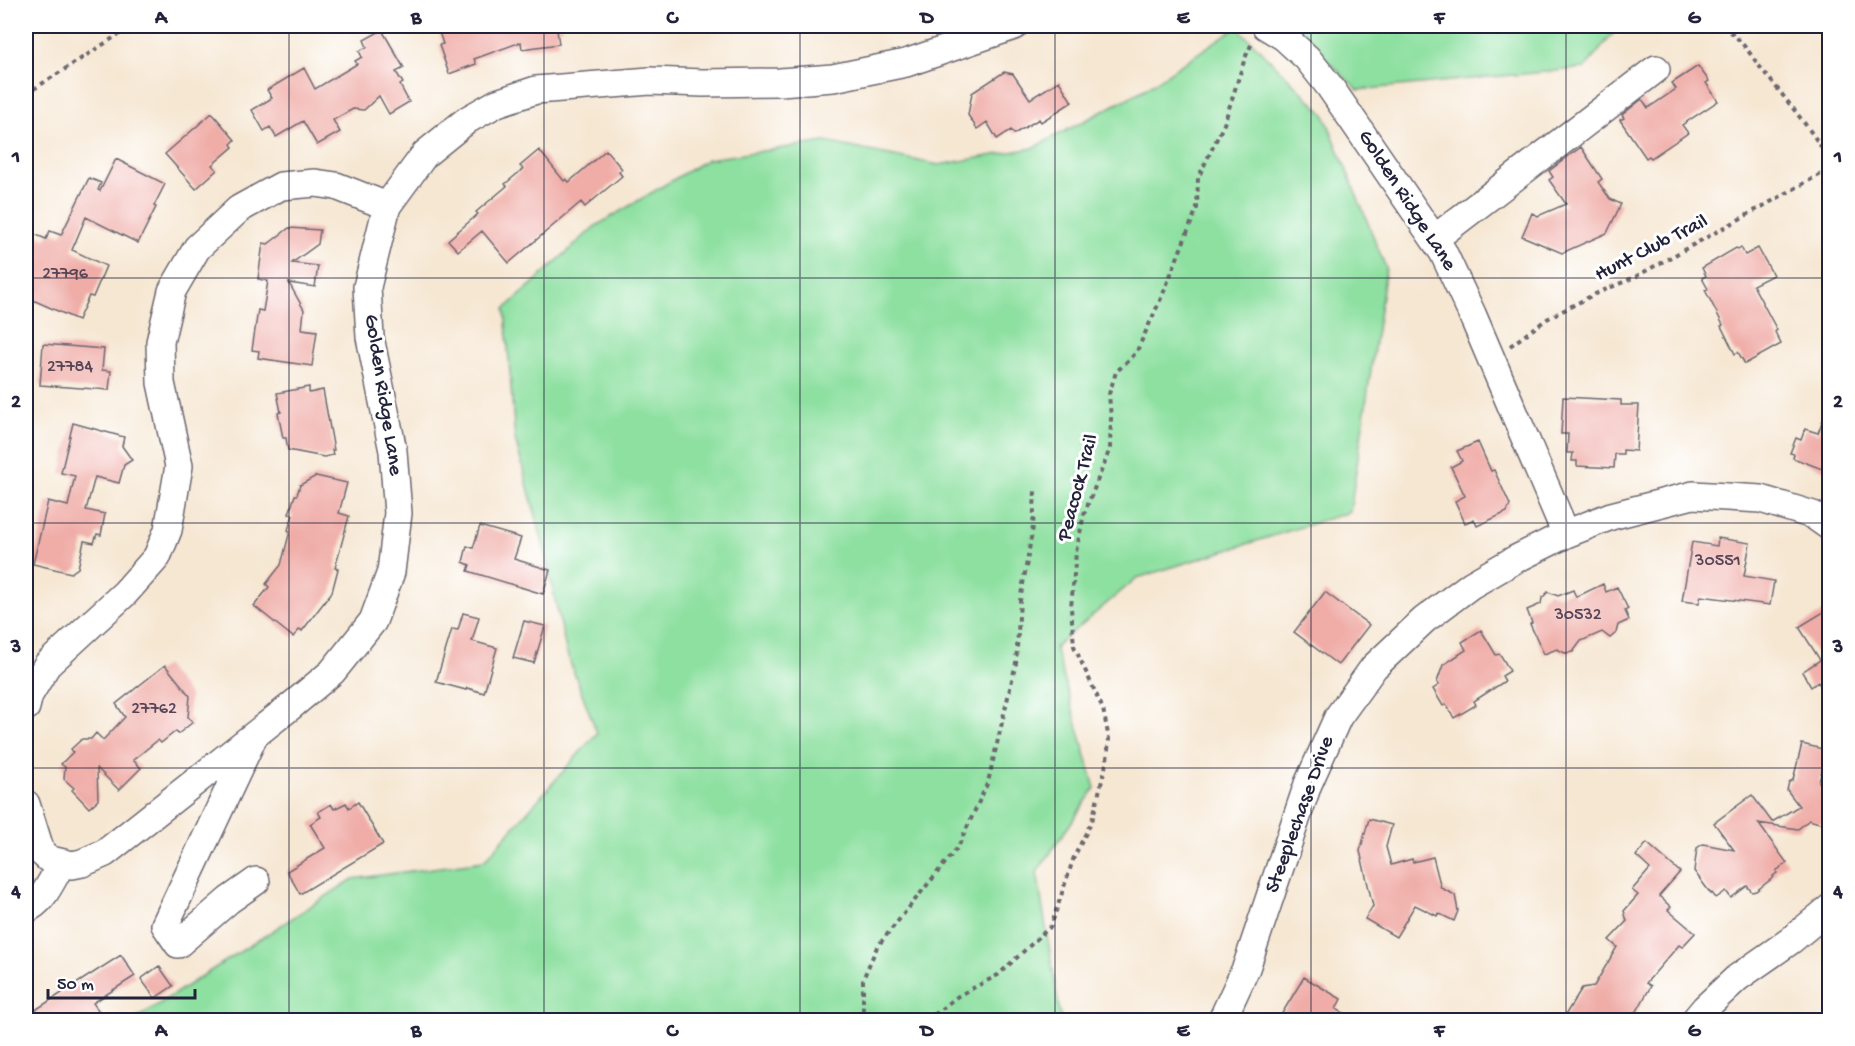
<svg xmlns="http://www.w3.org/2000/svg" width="1855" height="1046" viewBox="0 0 1855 1046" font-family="'Gochi Hand',sans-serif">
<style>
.green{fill:#8de0a0;stroke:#58816e;stroke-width:1.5}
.building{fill:#f0ada8}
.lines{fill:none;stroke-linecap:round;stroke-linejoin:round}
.minor-casing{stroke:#6c6770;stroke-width:30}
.path{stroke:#6c6770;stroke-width:4;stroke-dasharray:4.5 4.5;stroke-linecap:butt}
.minor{stroke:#fff;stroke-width:27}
.grid{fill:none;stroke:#22223b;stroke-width:1.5;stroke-opacity:0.55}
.labels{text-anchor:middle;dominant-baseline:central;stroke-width:6;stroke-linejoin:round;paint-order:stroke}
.number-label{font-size:18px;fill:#564556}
.street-label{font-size:21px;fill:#22223b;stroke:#fff}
.neatline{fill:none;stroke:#22223b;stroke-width:2}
.grid-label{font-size:20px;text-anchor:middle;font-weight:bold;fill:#22223b}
</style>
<rect width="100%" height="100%" fill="#fff"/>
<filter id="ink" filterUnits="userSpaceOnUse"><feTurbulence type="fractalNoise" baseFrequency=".0167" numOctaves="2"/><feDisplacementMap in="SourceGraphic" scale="12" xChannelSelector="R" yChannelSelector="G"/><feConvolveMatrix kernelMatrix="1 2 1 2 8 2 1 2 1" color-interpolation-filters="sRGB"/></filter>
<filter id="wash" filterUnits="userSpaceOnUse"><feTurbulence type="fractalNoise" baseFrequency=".008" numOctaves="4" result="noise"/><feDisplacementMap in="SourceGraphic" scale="24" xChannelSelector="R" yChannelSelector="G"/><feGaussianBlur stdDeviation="1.35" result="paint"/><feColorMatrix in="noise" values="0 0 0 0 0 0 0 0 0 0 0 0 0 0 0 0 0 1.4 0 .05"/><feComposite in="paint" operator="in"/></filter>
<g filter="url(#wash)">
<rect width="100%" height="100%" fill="#f6e7d3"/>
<path class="green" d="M1292 26H1619L1585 68 1358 90Z
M1237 27 1324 114 1386 268 1350 512 1137 578 1055 647 1095 788 1037 872 1061 1020H134L353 879 484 861 597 733 567 654 541 535 515 439 505 309 594 227 708 159 825 142 939 165 1033 148 1145 89Z"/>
<g id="blocks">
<path class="building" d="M437 26H562L563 28 557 30 559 44 522 49 521 42 474 59 476 64 449 74 439 45 443 44Z
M382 30 404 68 396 72 403 83 400 85 409 102 389 114 379 96 364 110 353 109 333 120 340 132 317 145 303 121 276 137 270 127 264 131 252 110 272 98 267 90 304 68 315 89 357 64 355 61 362 57 359 51 367 47 364 40Z
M1698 66 1709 81 1706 83 1718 101 1682 125 1688 133 1651 158 1649 156 1646 158 1620 120 1624 118 1622 115 1642 99 1648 108 1676 89 1672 83Z
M1004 72 1013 74 1030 99 1059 81 1072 102 1041 122 1039 119 1014 134 1011 130 997 139 987 122 977 129 968 115 972 93Z
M212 113 235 140 231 144 233 147 212 165 217 170 196 189 165 154Z
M1581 147 1602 179 1598 182 1610 199 1621 204 1607 233 1562 253 1522 236 1532 213 1538 216 1566 204 1549 180 1553 177 1549 171Z
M539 150 564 181 566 179 569 182 606 150 622 169 619 172 622 176 585 207 581 202 509 263 482 231 458 251 448 240 478 214 476 212 507 186 505 184 523 169 520 166Z
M116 159 165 184 154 206 156 207 138 243 86 217 72 250 106 266 93 297 89 296 78 320 26 297V288L31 276 26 273V238L34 234 46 239 50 231 61 235 89 178 101 183 98 190 100 191Z
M289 228 320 230 318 244 292 263 318 266 315 287 289 283 304 310 302 329 317 331 312 366 258 358 259 351 252 350 258 310 263 311 268 281 258 279 263 243 268 244Z
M1741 247 1745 255 1758 248 1773 275 1753 285 1777 330 1775 332 1781 344 1745 364 1738 352 1735 354 1721 326 1723 325 1705 290 1708 289 1702 278 1706 276 1702 268 1736 248 1738 249Z
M43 344 104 349 102 370 111 371 109 390 40 385Z
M309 387V393L323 390 334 450H332L333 455 324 457 288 450 286 438H283L278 413 281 412 277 393Z
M1563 397 1621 400V405H1639L1636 451 1623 450V454H1615L1614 468 1577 466V461H1572L1573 453H1567L1568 434H1561Z
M1828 406H1830V472L1793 458 1794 454 1790 453 1796 438 1801 440 1805 429 1818 433Z
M73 423 124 437 122 446 132 460 124 465 119 483 95 477 86 510 105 514 101 535 97 534 94 543 84 541 78 568 71 573 33 564 48 501 68 506 75 476 61 473Z
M1478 442 1491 471 1494 470 1510 505 1507 512 1477 526 1474 519 1465 523 1455 501 1465 496 1451 467 1462 461 1457 451Z
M316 476 347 483 339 513 349 516 335 568 338 569 332 592 302 631 300 629 293 637 254 606 269 587 266 584 281 565 290 531 288 530 293 515 289 514 295 495H297L300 485Z
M480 526 521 538 514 559 550 570 543 594 468 571 470 565 463 562 467 546 473 548Z
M1718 538 1750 543 1744 576 1774 581 1770 605 1701 596 1699 603 1682 601 1692 542 1717 546Z
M1603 584 1606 592 1617 587 1628 609 1625 611 1629 620 1618 625 1616 633 1610 638 1602 632 1581 641 1573 652 1565 653 1557 649 1544 654 1530 624 1532 623 1527 610 1541 604 1542 598 1548 592 1558 596 1573 590 1576 597Z
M1325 592 1369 625 1338 665 1294 632Z
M1830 608V700L1818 682 1811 687 1802 672 1820 660 1799 627Z
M463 613 479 617 472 641 497 648 484 693 467 688 466 690 436 682 452 629 458 630Z
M524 621 545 626 534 663 513 658Z
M1481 630 1496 655 1500 654 1510 671 1502 676 1505 681 1474 701 1476 705 1454 718 1446 704 1443 706 1433 689 1439 685 1437 682 1443 665 1466 650 1462 642Z
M165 665 190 696 188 717 193 722 178 734 176 731 161 743 158 740 133 760 141 768 119 790 97 768 98 800 89 808 72 790 74 788 64 779 65 767 61 764 73 752 71 749 82 739H91L96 733 103 740 125 717 116 704Z
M1802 744 1827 750 1819 782 1830 784V826L1809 820 1798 829 1758 823 1787 863 1776 871 1777 873 1773 876 1774 877 1756 891 1752 892 1747 886 1731 898 1726 891 1716 898 1712 893 1711 894 1694 871 1697 848 1703 844 1734 850 1714 823 1752 795 1772 822 1799 806 1787 790 1789 782 1793 780Z
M358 802 383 844 300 894 287 871 325 848 310 824 321 817 318 812 331 804 334 809 346 803 349 808Z
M1369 819 1392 825 1386 847 1391 865 1412 859 1413 862 1433 857 1441 888 1455 895 1458 911 1454 921 1438 913 1437 916 1415 905 1396 937 1365 919 1373 906 1360 851Z
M1647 843 1680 872 1659 896 1671 907 1668 910 1695 933 1682 947 1679 945 1646 983 1651 986 1632 1020H1562L1582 988 1594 986 1617 947 1609 940 1627 921 1624 911 1638 895 1632 890 1650 869 1636 856Z
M121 955 135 976 93 1003 105 1020H26V1016Z
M159 966 173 986 155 998 141 979Z
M1304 977 1341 999 1336 1009 1357 1020H1278Z"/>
</g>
</g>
<g filter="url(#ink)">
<use href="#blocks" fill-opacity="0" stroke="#6c6770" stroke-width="1.5"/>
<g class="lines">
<defs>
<path id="minor" d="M1266 26 1284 37 1307 58 1330 87 1443 252 1472 314 1566 534
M1434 239 1656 69
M26 707 29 695 47 665 125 593 157 557 168 530 179 466 161 383 160 342 172 291 197 248 239 209 281 186 315 183 336 186 387 206
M252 740 165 925 178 944 229 900 256 881
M26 804 41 852 50 860 72 865 82 863 105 853 290 707 332 672 373 621 391 572 398 513 393 451 370 337 367 287 387 206 425 154 467 120 497 103 536 90 650 81 703 83 780 82 833 78 906 63 1014 26
M26 909C44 902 52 879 62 863
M1222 1020 1246 968 1308 784 1338 717 1374 667 1424 620 1471 585 1516 559 1566 534 1611 516 1693 495 1761 499 1813 515 1830 527
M1695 1020 1705 1008 1737 978 1790 941 1830 908"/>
</defs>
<use href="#minor" class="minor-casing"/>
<path class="path" d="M1723 26C1738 36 1749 52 1760 67 1784 97 1809 127 1830 160
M26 94 132 26
M1510 346 1547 319 1593 295 1635 277 1830 169
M863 1020V979L877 947 958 847 988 782 1016 663 1020 601 1033 527 1035 491
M927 1020 958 996 998 975 1051 926 1074 857 1092 821 1107 760 1109 739 1103 709 1074 646 1071 608 1076 552 1084 514 1110 449 1111 418 1109 394 1116 372 1136 353 1163 294 1197 208 1198 178 1224 124 1245 58 1252 43"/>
<use href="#minor" class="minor"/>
</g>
</g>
<path class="grid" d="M289 26V1020M544 26V1020M800 26V1020M1055 26V1020M1311 26V1020M1566 26V1020M26 278H1830M26 523H1830M26 768H1830"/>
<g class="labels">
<g class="number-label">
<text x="65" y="274">27796</text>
<text x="70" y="367">27784</text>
<text x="1718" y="561">30551</text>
<text x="1578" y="615">30532</text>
<text x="154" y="709">27762</text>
</g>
<g class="street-label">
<text transform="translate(1406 201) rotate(57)">Golden Ridge Lane</text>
<text transform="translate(1652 249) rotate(-27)">Hunt Club Trail</text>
<text transform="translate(382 395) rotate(81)">Golden Ridge Lane</text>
<text transform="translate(1079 488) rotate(-75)">Peacock Trail</text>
<text transform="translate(1301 815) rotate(-70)">Steeplechase Drive</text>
</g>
</g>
<rect width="1855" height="1046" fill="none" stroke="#fff" stroke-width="66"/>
<path d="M48 989v9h147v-9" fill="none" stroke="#22223b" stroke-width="3"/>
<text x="57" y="989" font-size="18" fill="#22223b" stroke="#ffffff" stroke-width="4.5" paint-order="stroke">50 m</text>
<rect x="33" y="33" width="1789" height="980" class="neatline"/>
<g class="grid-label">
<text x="161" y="23">A</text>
<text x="416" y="23">B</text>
<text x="672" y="23">C</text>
<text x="927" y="23">D</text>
<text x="1183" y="23">E</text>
<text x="1439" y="23">F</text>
<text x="1694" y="23">G</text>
<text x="16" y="162">1</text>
<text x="1838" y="162">1</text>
<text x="16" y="407">2</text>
<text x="1838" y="407">2</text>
<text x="16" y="652">3</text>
<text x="1838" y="652">3</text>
<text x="16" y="897">4</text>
<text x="1838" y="897">4</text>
<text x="161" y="1036">A</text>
<text x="416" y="1036">B</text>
<text x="672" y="1036">C</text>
<text x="927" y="1036">D</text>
<text x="1183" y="1036">E</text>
<text x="1439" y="1036">F</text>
<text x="1694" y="1036">G</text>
</g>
</svg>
